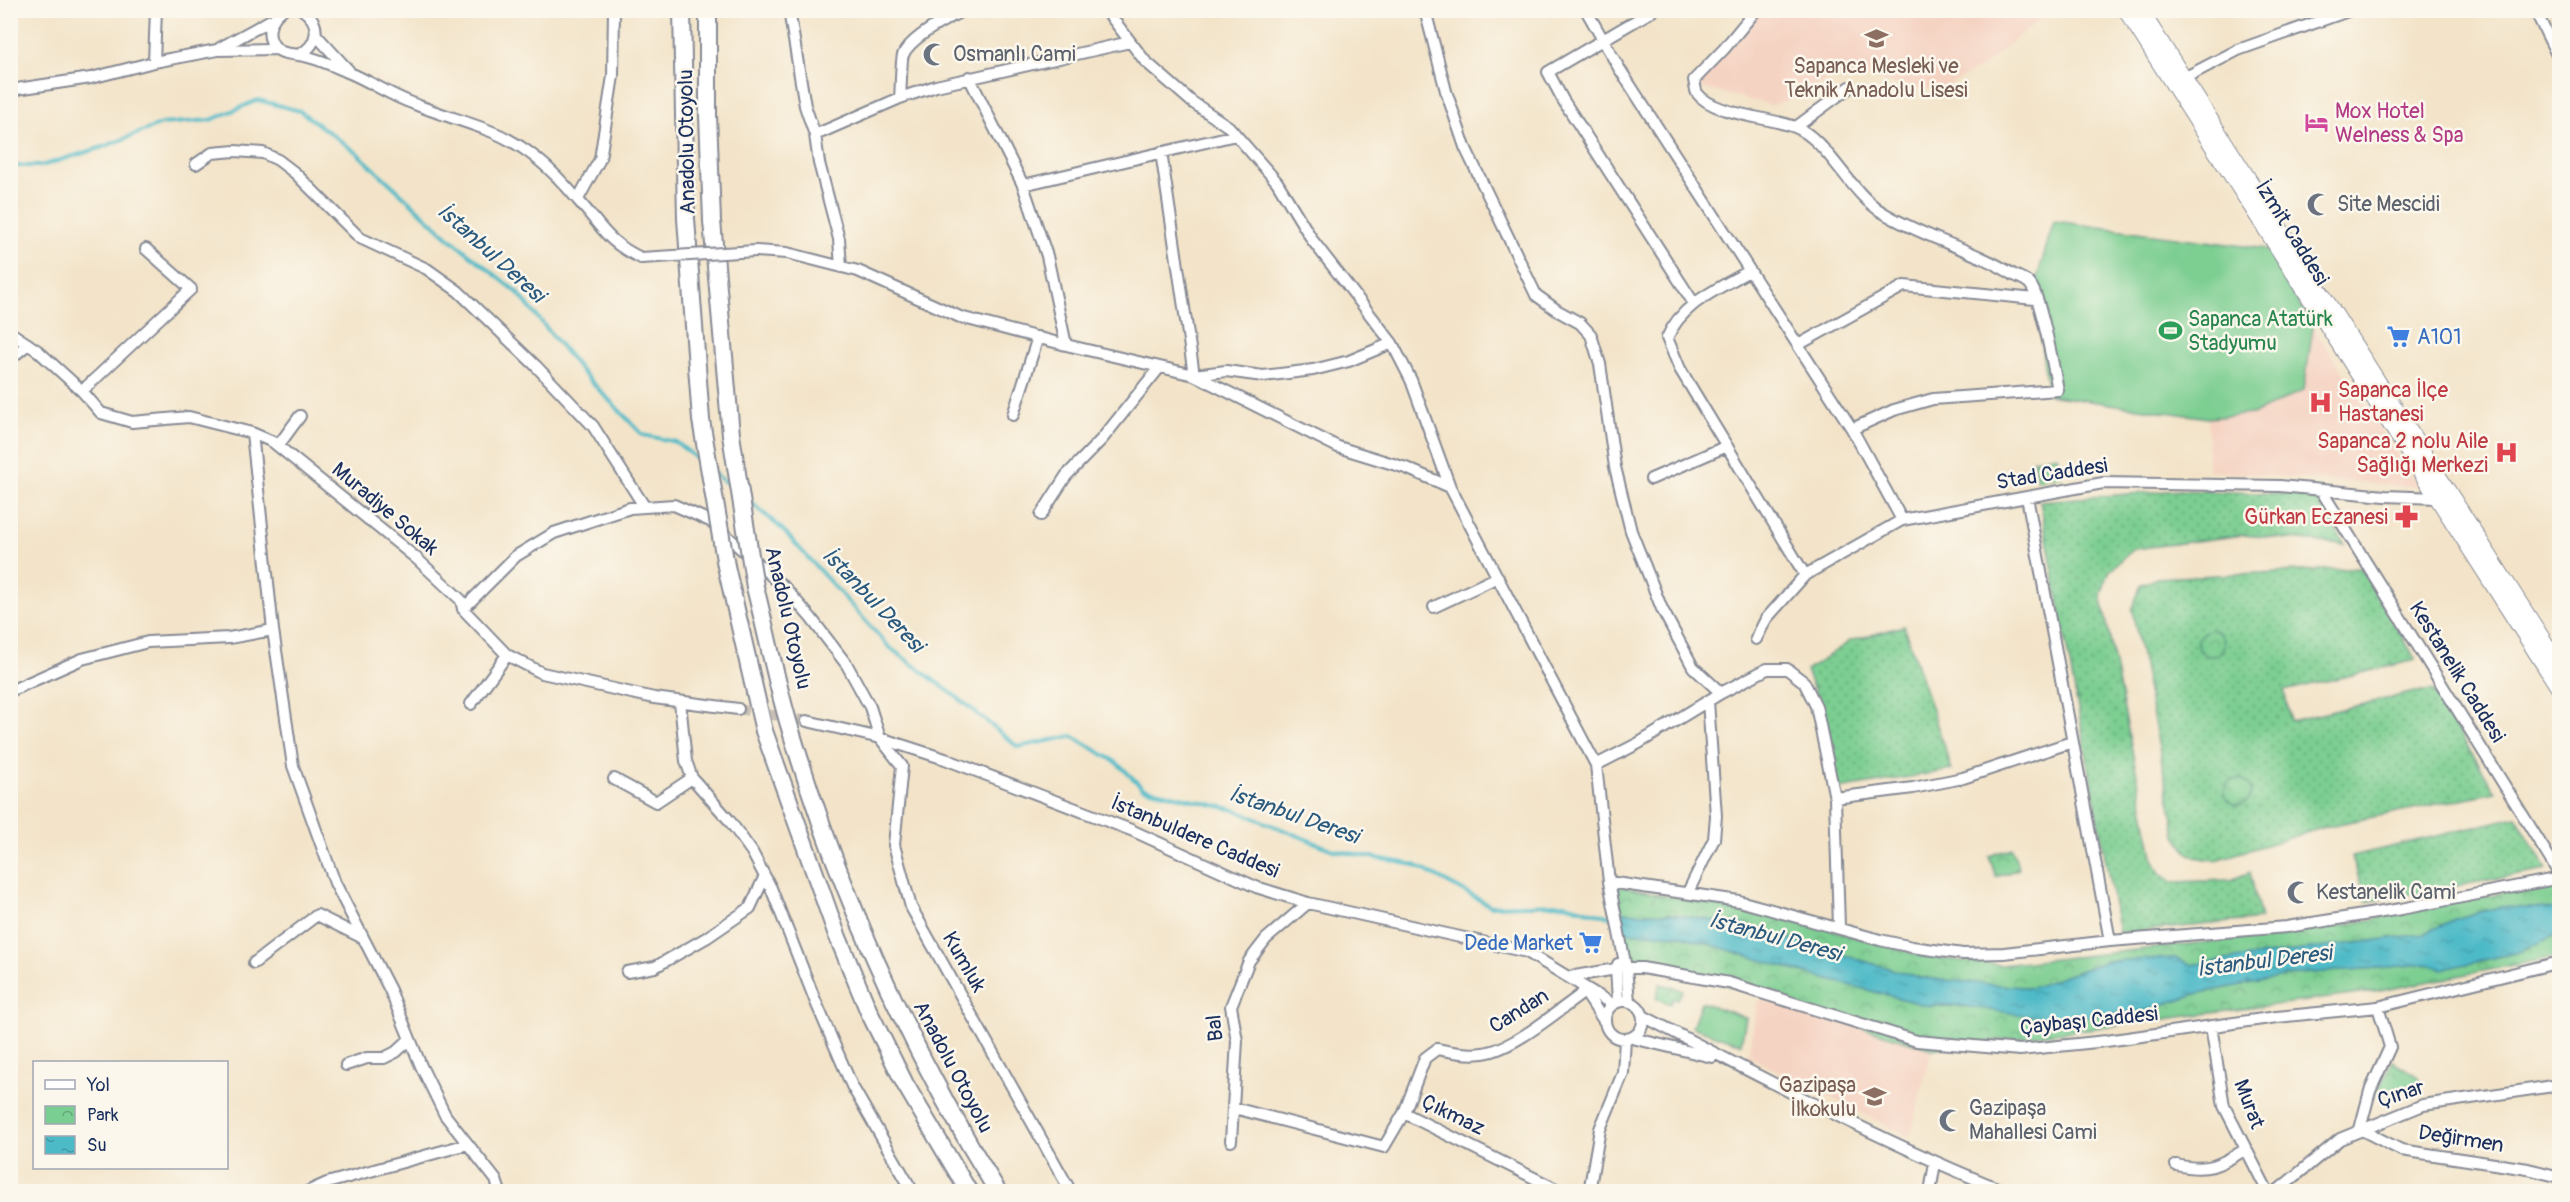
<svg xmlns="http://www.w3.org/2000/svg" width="2570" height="1202" viewBox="0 0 2570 1202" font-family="Pangolin,sans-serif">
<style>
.built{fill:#f5d3c2}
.grass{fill:url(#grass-dots);stroke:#4b7e78;stroke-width:1.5}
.park{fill:url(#park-crowns);stroke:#4b7e78;stroke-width:1.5}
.garden{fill:#7bce91;stroke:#4b7e78;stroke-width:1.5}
.water{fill:url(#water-ripples);stroke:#347492;stroke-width:1.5}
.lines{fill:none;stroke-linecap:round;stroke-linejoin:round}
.stream{stroke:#4dbac7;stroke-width:4}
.minor-tunnel{stroke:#c8c0b4;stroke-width:10;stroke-dasharray:10 5;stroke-linecap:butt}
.minor-casing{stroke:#878a94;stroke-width:14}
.major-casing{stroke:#878a94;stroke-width:16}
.highway-casing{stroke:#878a94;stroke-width:20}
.minor{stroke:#fff;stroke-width:10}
.major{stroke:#fff;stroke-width:14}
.highway{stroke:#fff;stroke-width:16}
.minor-bridge-casing{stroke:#878a94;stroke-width:14;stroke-linecap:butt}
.highway-bridge-casing{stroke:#878a94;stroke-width:20;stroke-linecap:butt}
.minor-bridge{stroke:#fff;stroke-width:10}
.highway-bridge{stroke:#fff;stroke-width:16}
.labels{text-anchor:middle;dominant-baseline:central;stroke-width:5;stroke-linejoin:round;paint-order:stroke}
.worship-label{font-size:21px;fill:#5b616d;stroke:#fbf7ec;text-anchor:start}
.education-label{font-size:21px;fill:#785e54;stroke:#fbf7ec}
.hotel-label{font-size:21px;fill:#b23c85;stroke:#fbf7ec;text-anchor:start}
.street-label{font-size:21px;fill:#1b2f5e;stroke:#fbf7ec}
.leisure-label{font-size:21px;fill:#27864d;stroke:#fbf7ec;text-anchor:start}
.shop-label{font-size:21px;fill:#366cbe;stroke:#fbf7ec;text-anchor:start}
.health-label{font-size:21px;fill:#be3a42;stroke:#fbf7ec;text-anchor:end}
.water-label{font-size:22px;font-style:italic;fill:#2a597e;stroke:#fbf7ec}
</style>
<defs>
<pattern id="grass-dots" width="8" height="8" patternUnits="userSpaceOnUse" patternTransform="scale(1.5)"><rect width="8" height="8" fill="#7bce91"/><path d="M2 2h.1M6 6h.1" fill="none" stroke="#64a87a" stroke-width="1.8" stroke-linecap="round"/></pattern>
<pattern id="park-crowns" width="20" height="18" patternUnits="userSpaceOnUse" patternTransform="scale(1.5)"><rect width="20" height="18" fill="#7bce91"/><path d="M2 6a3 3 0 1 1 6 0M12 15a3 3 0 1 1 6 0" fill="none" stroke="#64a87a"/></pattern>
<pattern id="water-ripples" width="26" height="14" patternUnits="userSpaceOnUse" patternTransform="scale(1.5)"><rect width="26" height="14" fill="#4dbac7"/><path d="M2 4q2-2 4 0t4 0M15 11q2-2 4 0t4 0" fill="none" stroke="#3f98a5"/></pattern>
</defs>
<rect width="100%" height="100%" fill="#fbf7ec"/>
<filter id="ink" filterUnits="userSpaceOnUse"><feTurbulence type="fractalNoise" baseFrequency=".0167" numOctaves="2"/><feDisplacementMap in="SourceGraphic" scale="12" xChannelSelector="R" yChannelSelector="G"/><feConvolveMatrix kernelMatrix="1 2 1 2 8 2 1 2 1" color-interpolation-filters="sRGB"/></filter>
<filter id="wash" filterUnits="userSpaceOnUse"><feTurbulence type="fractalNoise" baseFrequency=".008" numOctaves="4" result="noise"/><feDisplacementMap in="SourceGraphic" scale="24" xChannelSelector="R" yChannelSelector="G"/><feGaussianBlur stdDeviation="1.35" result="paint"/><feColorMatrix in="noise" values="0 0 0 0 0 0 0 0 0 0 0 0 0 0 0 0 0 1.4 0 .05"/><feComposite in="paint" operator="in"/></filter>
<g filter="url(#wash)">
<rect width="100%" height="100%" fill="#f3e4c9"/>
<path class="built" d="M1759 11H2050L1983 66 1938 91 1894 84 1864 76H1833L1801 96 1772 105 1697 87Z
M2313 327 2419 487 2208 471V418L2253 414 2303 390Z
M1758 999 1932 1049 1910 1137 1748 1056Z"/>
<path class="grass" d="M2180 490 2315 495 2345 544 2243 535 2134 549 2110 570 2101 594 2154 861 2160 873 2173 882 2231 880 2250 872 2261 919 2119 933 2040 501Z
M2362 568 2416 660 2284 691 2291 721 2415 692 2433 690 2496 792 2329 826 2216 860C2193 858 2187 857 2176 835L2132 609 2141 585 2157 578Z
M1904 626 1952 770 1839 789 1818 700 1806 671 1850 641Z
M2516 817 2547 870 2366 902 2352 856Z"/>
<path class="park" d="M2057 455 2061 476 2037 480 2033 459Z
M2198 643a13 13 0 1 1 26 0a13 13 0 1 1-26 0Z
M2225 792a13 13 0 1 1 26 0a13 13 0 1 1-26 0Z
M2012 848 2019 869 1996 877 1989 856Z
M2559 881 2560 909 2500 907 2455 919 2424 934 2190 965 2175 958 2107 961 2032 988 1921 978 1739 924 1669 914 1619 912 1617 886 1822 927 1925 957 2001 965 2325 929Z
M1622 932 1679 935 1811 975 1929 1006 2147 1010 2195 994 2298 974 2428 964 2444 969 2519 952 2559 933 2560 956 2375 992 1932 1049 1633 956Z
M1660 984 1683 990 1678 999 1673 998 1670 1004 1656 998Z
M2393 1061 2418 1077 2420 1085 2376 1094Z"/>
<path class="garden" d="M2054 221 2266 249 2313 327 2304 390 2253 414 2208 418 2048 395 2034 288Z
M1701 1002 1746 1018 1741 1044 1692 1027Z"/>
<path class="water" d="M2499 907 2559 909 2560 933 2519 952 2444 969 2428 964 2298 974 2195 994 2147 1010 2057 1020 1957 1005 1929 1006 1811 975 1679 935 1622 932 1619 912 1669 914 1739 924 1921 978 2032 988 2107 961 2175 958 2190 965 2424 934 2455 919Z"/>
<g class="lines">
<path class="stream" d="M10 166H41L103 147 162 124 211 120 258 100 300 111 356 152 448 237 518 293 581 371 643 435 676 442 702 463
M715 474 733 488
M748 500 782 529 889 647 958 698 1018 747 1072 736 1116 762 1143 788 1235 810 1333 850 1415 865 1491 906 1565 904 1614 918"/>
</g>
</g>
<g filter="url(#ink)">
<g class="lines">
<path class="minor-tunnel" d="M738 709 807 721"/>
<defs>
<path id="minor" d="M282 10C269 20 264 37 277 49 284 55 290 53 298 55 313 56 336 67 350 73 371 82 390 95 412 103 436 113 461 120 485 129 524 143 552 169 578 200 602 227 607 242 641 258
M789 10 805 106 815 135 819 163 839 239 841 267
M1106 10 1145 61 1192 102 1229 127 1277 182 1313 241 1392 343 1411 380 1450 487
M1425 10 1446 91 1465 147 1536 295 1558 311 1580 323 1591 335 1600 364 1615 467 1631 531 1662 609 1693 667 1721 693
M1586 10 1619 68 1852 429 1902 520
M1654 10 1548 72 1563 100 1693 302
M1756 10 1724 49 1694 80C1695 84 1695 89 1697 93 1713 115 1770 117 1795 127 1827 139 1850 193 1882 212 1924 238 1973 249 2014 275 2019 277 2026 280 2030 284 2041 297 2054 370 2058 390L1933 399 1894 410 1852 429
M2535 10 2560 61
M316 35 349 71
M220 48 271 20
M298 55C319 46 322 23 303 10
M154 62 156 10
M969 77 1023 185 1047 256 1066 345
M2184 78 2238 50 2351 10
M10 90 91 78 154 62 217 50 276 49
M900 98C901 89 901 59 903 55 910 38 948 18 964 10
M1796 127 1850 87
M815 135 900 98 936 86 1130 42
M1161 152 1194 375 1226 371 1263 376 1313 370 1349 361 1392 343
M196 164 212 153 235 151 263 153 278 160 295 173 360 238 427 269 458 291 536 366 593 426 644 506
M1023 185 1236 135
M578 199 600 159 613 76 614 10
M756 251 787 253 858 271 960 317 1066 345 1194 375 1338 447 1406 468 1450 487 1596 765 1609 882 1626 968 1629 1001
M1749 271C1718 289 1682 303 1667 338L1680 369 1805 575
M10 335H14L38 351 82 391 101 413 132 422 189 417 252 433 273 442 416 558 461 600 463 609 507 655 542 673 654 698 738 709
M1798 345 1904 286 2035 299
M10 359 28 344
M82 391 191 289 146 249
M1013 415 1038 337
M252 433 273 630 293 766 335 883 390 990 421 1066 445 1115 496 1180 500 1192
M278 446 300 416
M1651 479 1727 446
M2321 490 2560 875
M2027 497 2110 941
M1041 515 1066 476 1102 439 1159 368
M1434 607 1498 577
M463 609 516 556 554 533 630 508 674 505 710 521 785 588 811 618 847 665 870 707 880 738 902 766 894 845 911 907 1071 1192
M1756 639 1766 619 1805 575 1902 520 2103 483 2280 486 2385 496 2437 498
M10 691 82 659 148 642 229 638 273 630
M680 702 686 761 692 778 729 820 752 852 771 888 815 1000 852 1086 913 1192
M471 704 507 655
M807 721 880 738 945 759 1131 830 1256 887 1308 903 1527 952 1612 1004
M1596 765 1639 743 1721 693 1767 669H1787L1804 682 1816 706 1835 798 1839 927
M614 779 656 802 692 778
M1835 798 1913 788 1963 778 2072 742
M1609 882 1739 901 1880 940 1912 947 1963 954 2004 953 2110 941 2287 927 2401 909 2560 878
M1688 892 1714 839 1716 816 1708 701
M254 963 317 915 363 938
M1626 968H1642L1729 983 1917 1041 2020 1050 2106 1041 2277 1017 2378 1007 2560 962
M627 972 655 967 706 938 750 908 764 878
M1569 977 1616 969
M1583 989 1604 1021
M1605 1020a19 19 0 1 1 38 0a19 19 0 1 1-38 0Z
M1618 1001 1616 969 1618 964
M1643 1016C1763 1078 1882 1142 2007 1192
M2211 1026 2224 1106 2268 1192
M1632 1038 1712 1057
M346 1065 367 1058H384L396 1052 410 1039
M1234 1108 1384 1147 1404 1113 1562 1192
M1404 1113 1425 1058 1437 1049C1453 1052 1467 1055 1483 1053 1513 1050 1560 1009 1586 991
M2360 1129 2401 1150 2528 1169 2560 1177
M2360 1129 2370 1091 2390 1047 2378 1007
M1231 1141 1237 1041 1231 1006 1249 961 1266 939 1308 903
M2176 1165C2209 1172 2218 1166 2246 1149
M307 1192 327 1183 468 1144
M1589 1192 1600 1129 1623 1073 1625 1039
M1930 1192 1935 1163
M2276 1192 2340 1139 2423 1105 2560 1085"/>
<path id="major" d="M2125 10 2560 691
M2141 10 2560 665"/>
<path id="highway" d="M682 10 686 219 701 420
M708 10V115L712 221 731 435
M726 566 764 731 837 935 869 1012 905 1084 969 1192
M755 587C767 634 776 682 790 728 839 891 908 1047 998 1192"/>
</defs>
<use href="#minor" class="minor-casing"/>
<use href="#major" class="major-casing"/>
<use href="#highway" class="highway-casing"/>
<use href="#minor" class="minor"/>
<use href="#major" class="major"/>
<use href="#highway" class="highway"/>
<defs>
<path id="minor-bridge" d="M641 258 756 251"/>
<path id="highway-bridge" d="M701 420 726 566
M731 435 755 587"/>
</defs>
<use href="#minor-bridge" class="minor-bridge-casing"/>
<use href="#highway-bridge" class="highway-bridge-casing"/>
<use href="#minor-bridge" class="minor-bridge"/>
<use href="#highway-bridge" class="highway-bridge"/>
</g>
</g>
<defs>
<symbol id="school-bare" viewBox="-9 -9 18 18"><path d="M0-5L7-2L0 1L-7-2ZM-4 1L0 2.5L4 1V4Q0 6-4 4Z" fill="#8d6e63" stroke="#fbf7ec" stroke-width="2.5" paint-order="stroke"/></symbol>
<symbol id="mosque-bare" viewBox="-9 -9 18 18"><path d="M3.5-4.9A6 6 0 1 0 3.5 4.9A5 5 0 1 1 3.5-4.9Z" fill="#6b7280" stroke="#fbf7ec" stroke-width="2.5" paint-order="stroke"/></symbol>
<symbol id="hotel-bare" viewBox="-9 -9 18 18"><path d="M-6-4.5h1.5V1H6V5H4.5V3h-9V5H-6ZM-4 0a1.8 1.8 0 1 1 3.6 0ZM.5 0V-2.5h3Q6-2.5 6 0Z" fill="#d1479c" stroke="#fbf7ec" stroke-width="2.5" paint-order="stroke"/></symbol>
<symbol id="stadium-bare" viewBox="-9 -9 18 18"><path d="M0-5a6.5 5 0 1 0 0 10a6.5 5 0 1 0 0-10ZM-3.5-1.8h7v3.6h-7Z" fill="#2e9e5b" stroke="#fbf7ec" stroke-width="2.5" paint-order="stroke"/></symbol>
<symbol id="supermarket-bare" viewBox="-9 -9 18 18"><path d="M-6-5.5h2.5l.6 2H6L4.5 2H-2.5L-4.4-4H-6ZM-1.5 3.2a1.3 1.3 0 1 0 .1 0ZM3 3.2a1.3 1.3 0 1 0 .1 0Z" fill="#3f7fe0" stroke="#fbf7ec" stroke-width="2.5" paint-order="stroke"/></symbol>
<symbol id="hospital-bare" viewBox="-9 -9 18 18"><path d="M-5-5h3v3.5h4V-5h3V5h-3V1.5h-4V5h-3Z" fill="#e0444e" stroke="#fbf7ec" stroke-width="2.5" paint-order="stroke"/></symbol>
<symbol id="pharmacy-bare" viewBox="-9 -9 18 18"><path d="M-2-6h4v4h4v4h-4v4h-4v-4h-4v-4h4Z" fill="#e0444e" stroke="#fbf7ec" stroke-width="2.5" paint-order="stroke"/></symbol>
</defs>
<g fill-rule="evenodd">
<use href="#school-bare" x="1860" y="22" width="33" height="33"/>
<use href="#mosque-bare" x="918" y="38" width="33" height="33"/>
<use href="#hotel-bare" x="2300" y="106" width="33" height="33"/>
<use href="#mosque-bare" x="2302" y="188" width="33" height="33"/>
<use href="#stadium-bare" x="2154" y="314" width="33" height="33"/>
<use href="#supermarket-bare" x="2382" y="320" width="33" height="33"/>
<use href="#hospital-bare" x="2304" y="386" width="33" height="33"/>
<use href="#hospital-bare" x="2490" y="436" width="33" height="33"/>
<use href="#pharmacy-bare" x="2390" y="500" width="33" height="33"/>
<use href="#mosque-bare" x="2282" y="876" width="33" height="33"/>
<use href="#supermarket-bare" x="1574" y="926" width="33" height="33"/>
<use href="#school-bare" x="1858" y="1080" width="33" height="33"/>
<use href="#mosque-bare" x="1934" y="1104" width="33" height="33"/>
</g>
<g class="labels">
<g class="worship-label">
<text x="953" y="54">Osmanlı Cami</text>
<text x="2337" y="204">Site Mescidi</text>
<text x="2316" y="892">Kestanelik Cami</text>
<text x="1969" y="1108">Gazipaşa<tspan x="1969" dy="24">Mahallesi Cami</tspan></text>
</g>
<g class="education-label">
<text x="1876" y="66">Sapanca Mesleki ve<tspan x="1876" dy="24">Teknik Anadolu Lisesi</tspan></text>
<text x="1856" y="1085" text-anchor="end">Gazipaşa<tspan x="1856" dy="24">İlkokulu</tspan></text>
</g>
<g class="hotel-label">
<text x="2335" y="111">Mox Hotel<tspan x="2335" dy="24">Welness &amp; Spa</tspan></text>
</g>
<g class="street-label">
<text transform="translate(687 142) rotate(-91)">Anadolu Otoyolu</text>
<text transform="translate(2292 233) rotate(58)">İzmit Caddesi</text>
<text transform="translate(2052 474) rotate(-9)">Stad Caddesi</text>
<text transform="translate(385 509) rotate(40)">Muradiye Sokak</text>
<text transform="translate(788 618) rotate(77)">Anadolu Otoyolu</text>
<text transform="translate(2457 672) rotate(58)">Kestanelik Caddesi</text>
<text transform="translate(1195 837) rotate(23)">İstanbuldere Caddesi</text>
<text transform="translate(964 962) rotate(60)">Kumluk</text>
<text transform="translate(1519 1011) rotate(-32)">Candan</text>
<text transform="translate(2089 1021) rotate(-6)">Çaybaşı Caddesi</text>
<text transform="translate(1215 1028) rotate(-95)">Bal</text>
<text transform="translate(953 1067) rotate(62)">Anadolu Otoyolu</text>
<text transform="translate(2401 1094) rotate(-18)">Çınar</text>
<text transform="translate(2249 1104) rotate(69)">Murat</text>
<text transform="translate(1453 1115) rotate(26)">Çıkmaz</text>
<text transform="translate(2461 1139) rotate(9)">Değirmen</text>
</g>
<g class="leisure-label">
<text x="2188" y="319">Sapanca Atatürk<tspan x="2188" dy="24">Stadyumu</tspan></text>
</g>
<g class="shop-label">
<text x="2417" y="337">A101</text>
<text x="1573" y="943" text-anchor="end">Dede Market</text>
</g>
<g class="health-label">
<text x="2338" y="390" text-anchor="start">Sapanca İlçe<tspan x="2338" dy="24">Hastanesi</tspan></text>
<text x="2488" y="441">Sapanca 2 nolu Aile<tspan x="2488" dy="24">Sağlığı Merkezi</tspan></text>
<text x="2388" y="517">Gürkan Eczanesi</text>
</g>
<g class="water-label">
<text transform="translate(491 253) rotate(42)">İstanbul Deresi</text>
<text transform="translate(873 600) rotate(46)">İstanbul Deresi</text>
<text transform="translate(1294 815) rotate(19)">İstanbul Deresi</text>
<text transform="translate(1775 937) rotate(15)">İstanbul Deresi</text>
<text transform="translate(2264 961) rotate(-7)">İstanbul Deresi</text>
</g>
</g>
<rect width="2570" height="1202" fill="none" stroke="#fbf7ec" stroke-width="36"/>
<rect x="33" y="1061" width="195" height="108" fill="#fbf7ec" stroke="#a1a7b3" stroke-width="1.5"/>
<rect x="45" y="1080" width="30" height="9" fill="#ffffff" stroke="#a1a7b3" stroke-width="1.5"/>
<text x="87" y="1091" font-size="18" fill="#1b2f5e">Yol</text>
<rect x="45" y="1106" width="30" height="18" fill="url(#park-crowns)" stroke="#a1a7b3" stroke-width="1.5"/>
<text x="87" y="1121" font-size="18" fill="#1b2f5e">Park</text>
<rect x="45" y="1136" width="30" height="18" fill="url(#water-ripples)" stroke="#a1a7b3" stroke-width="1.5"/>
<text x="87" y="1151" font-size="18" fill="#1b2f5e">Su</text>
</svg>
